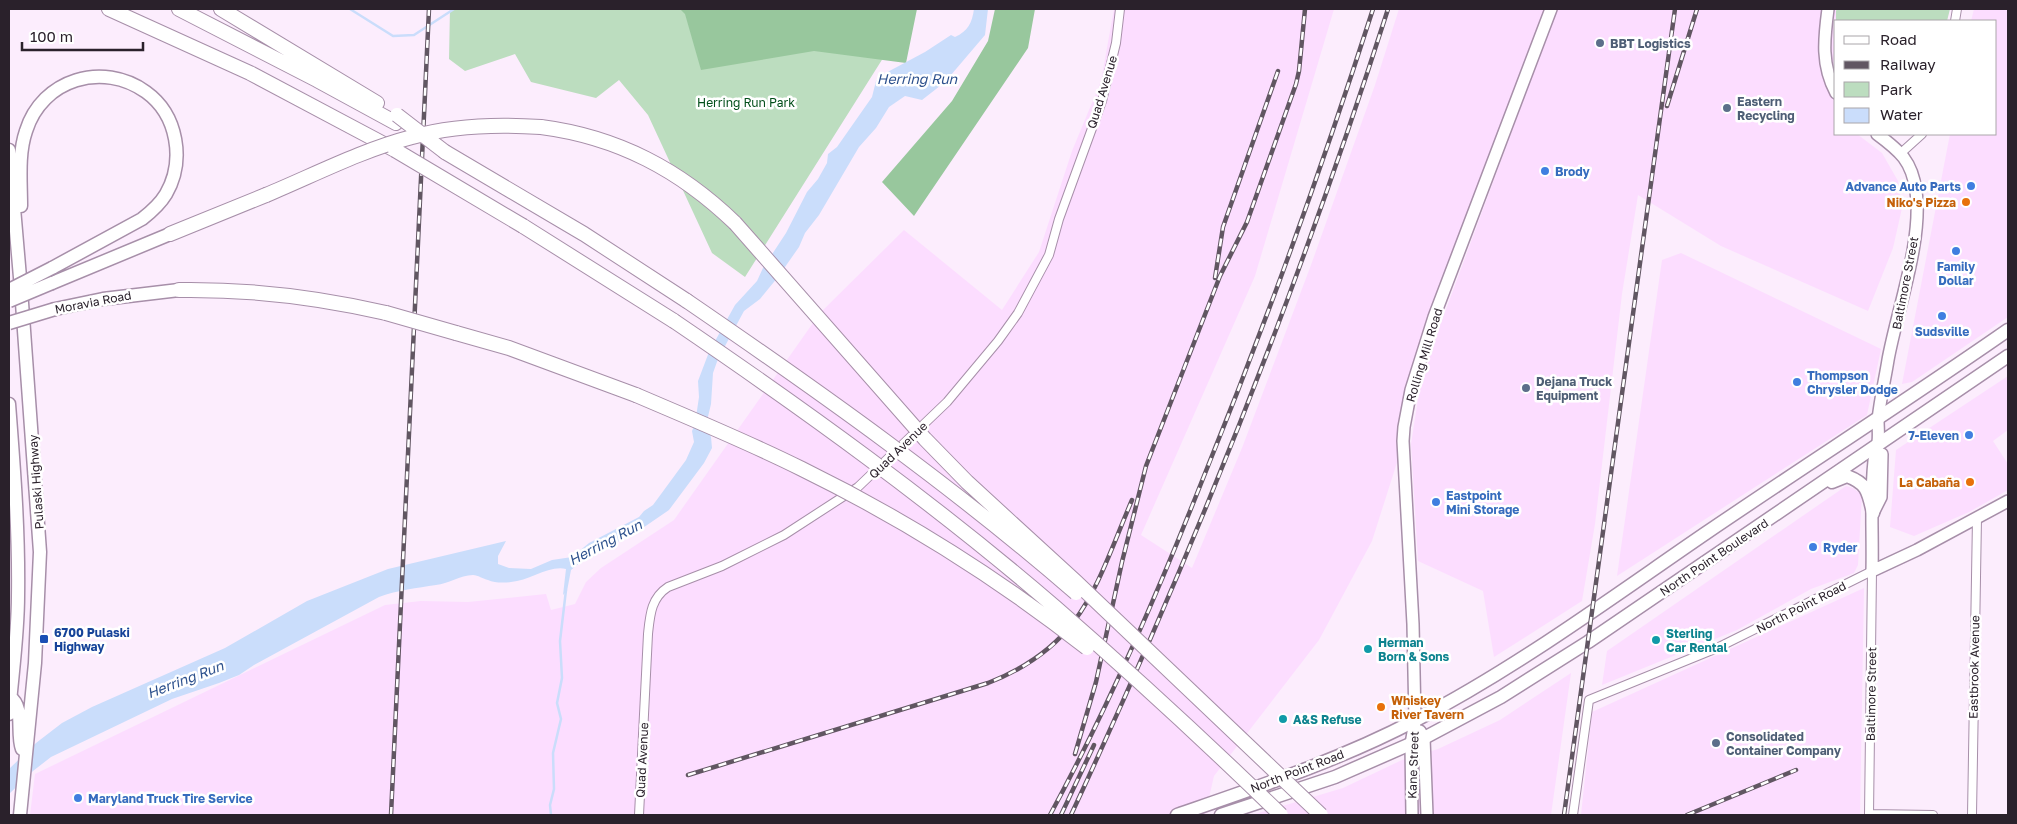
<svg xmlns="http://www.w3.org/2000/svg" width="2017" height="824" viewBox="0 0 2017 824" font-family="'Golos Text',sans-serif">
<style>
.built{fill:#fcddff}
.green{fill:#bcddbf}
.forest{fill:#98c79d}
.water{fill:#caddfb}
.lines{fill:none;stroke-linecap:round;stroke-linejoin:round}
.stream{stroke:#caddfb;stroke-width:2.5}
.street-casing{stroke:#a78fa9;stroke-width:10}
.secondary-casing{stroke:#a78fa9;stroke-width:14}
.primary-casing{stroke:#a78fa9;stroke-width:15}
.highway-casing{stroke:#a78fa9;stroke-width:16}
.street{stroke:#fff;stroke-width:8}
.secondary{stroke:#fff;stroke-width:11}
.primary{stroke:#fff;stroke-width:12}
.highway{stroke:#fff;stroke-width:14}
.rail-casing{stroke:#615662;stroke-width:4.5}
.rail{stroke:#fff;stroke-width:2.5;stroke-dasharray:8;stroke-linecap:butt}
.primary-bridge-casing{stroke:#a78fa9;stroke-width:15;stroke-linecap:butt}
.highway-bridge-casing{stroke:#a78fa9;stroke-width:16;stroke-linecap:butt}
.primary-bridge{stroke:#fff;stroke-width:12}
.highway-bridge{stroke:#fff;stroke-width:14}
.service-dot{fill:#5c6f8a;stroke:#fff;stroke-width:2}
.shop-dot{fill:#3f7fe0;stroke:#fff;stroke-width:2}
.food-dot{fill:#e8710a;stroke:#fff;stroke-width:2}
.transit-dot{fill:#1a4fb4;stroke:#fff;stroke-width:2}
.culture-dot{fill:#0f9aa8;stroke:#fff;stroke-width:2}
.labels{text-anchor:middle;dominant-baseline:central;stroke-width:5;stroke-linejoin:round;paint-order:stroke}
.service-label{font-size:12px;font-weight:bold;fill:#4e5e75;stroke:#fff;text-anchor:start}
.street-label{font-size:12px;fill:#2a212b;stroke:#fff}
.park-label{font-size:12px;fill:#024e1a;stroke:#fff}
.shop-label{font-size:12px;font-weight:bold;fill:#366cbe;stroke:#fff;text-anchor:start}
.food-label{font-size:12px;font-weight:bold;fill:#c56008;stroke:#fff;text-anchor:end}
.transit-label{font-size:12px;font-weight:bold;fill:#164399;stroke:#fff;text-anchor:start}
.culture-label{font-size:12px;font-weight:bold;fill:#0d838f;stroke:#fff;text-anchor:start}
.water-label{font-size:14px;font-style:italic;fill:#2d518d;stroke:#fff}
</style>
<rect width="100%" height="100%" fill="#fcedfd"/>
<path class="built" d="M1114 9H1334L1255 276 1141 535 1192 568 1242 448 1311 265 1375 85 1399 9H1547L1431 315 1400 453 1372 541 1319 640 1214 776 1205 815H30L35 774 385 605 421 601 468 602 546 594 551 610 575 604 586 582 601 568 674 520 820 313 904 230 1002 310 1039 252 1072 151 1101 81Z
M1557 9H1837L1834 50 1836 134H1857L1882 153 1898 181 1902 208 1893 248 1868 311 1721 246 1638 195 1622 294 1595 524 1582 601 1494 657 1483 591 1418 561 1411 444 1419 393 1431 350Z
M1974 9H2008V317L1912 382 1902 384 1950 134H1996V21H1971Z
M1681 253 1881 349 1867 415 1617 576 1662 260Z
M2008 376V430L1993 441 2008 464V490L1969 512 1914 536 1890 527 1896 450Z
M1846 486 1853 488 1862 495 1858 565 1854 573 1811 589 1737 630 1602 685 1607 651Z
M1864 588 1860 815H1581L1592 712Z
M1571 673 1551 815H1252L1343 788 1402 760 1438 749 1500 720Z"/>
<path class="green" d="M450 9H914L745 277 712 253 648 115 619 80 596 98 531 82 515 54 465 71 449 59Z
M1837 9H1950L1947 21H1836V60V11Z"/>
<path class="forest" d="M680 9H917L906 63 814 51 701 70 685 14Z
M995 9H1035L1028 48 914 216 882 182 952 101 988 41Z"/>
<path class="water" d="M974 9H988L985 35 945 82 922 100 905 96 889 107 876 128 859 147 819 215 805 233 799 247 778 277 760 299 744 311 718 359 713 373 711 404 706 425 711 437 712 448 704 463 669 510 634 534 588 556 571 570 567 591 563 595 566 569C549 565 529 581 511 582 504 583 494 583 488 580 483 579 478 575 473 575 460 575 448 584 436 585 417 588 398 590 379 597L254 665 239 675 219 683 172 699 51 757 33 771 9 794V769L36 743 62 723 92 707 225 648 307 601 388 569 506 541 498 556V564L509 568 531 569 552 560 572 557 589 543 639 517 644 511 653 505 686 460 694 442 692 431 695 424 699 397 698 381 709 352 735 305 757 281 763 268 786 233 807 192 818 179 827 163 828 154 837 147 872 97 876 81 880 76 925 52 951 35 955 37C968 31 972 23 974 9Z"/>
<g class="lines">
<path class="stream" d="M350 9 393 36 414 35 454 9
M551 815 550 805 554 789 553 753 561 719 557 703 562 678 560 641 566 590"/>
<defs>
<path id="street" d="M1955 21 1957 9
M1901 153 1922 134
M1869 814 1933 815
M639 815 648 634C650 615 651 598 668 587L722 566 784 535 858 487 947 402 998 341 1018 313 1049 255 1059 219 1102 101 1116 43 1120 9
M1573 815 1589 700 1717 648 1872 571 1869 815
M1972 815 1977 518"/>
<path id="secondary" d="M1828 9C1824 39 1821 65 1836 93
M1877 134C1900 151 1912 161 1916 191 1923 241 1897 310 1888 360 1885 379 1880 400 1878 420 1878 427 1879 435 1878 442 1878 449 1875 455 1874 461 1870 497 1873 535 1872 571L1917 550 2008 501
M1874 511 1881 497 1882 454
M1420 731 1424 738 1427 815
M1412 815 1411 744 1415 721 1413 624 1403 441 1404 427 1411 390 1434 317 1551 9"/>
<path id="primary" d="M9 150 21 289 40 552 35 663 20 815
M21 206C21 182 18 154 26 131 42 79 103 61 146 92 178 115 185 161 166 194 160 204 151 212 142 219L52 268
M52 283 170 234
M55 309 103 299 179 290
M9 404C14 468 19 531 18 596 18 635 12 675 9 714
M1832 482 1847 476C1868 484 1868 492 1873 513
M10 697C25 707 16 733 22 749
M1177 815C1258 787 1340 760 1416 720 1518 667 1611 598 1706 533 1806 465 1909 399 2008 330
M1221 815 1335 777 1424 738 1501 697 1588 642 2008 356"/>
<path id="highway" d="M109 9 250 73 395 150
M179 9 317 80 396 123
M221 9 377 103
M541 127C618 137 680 170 735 223
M445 152 584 234 687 301
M523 226 674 321
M170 234 266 195
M179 290C249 289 317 297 386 313
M456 333 509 348 636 395"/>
</defs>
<use href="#street" class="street-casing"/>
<use href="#secondary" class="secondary-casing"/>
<use href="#primary" class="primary-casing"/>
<use href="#highway" class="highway-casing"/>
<use href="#street" class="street"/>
<use href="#secondary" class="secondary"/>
<use href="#primary" class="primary"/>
<use href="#highway" class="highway"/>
<defs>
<path id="rail" d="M1667 106 1697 9
M1215 278 1223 227 1278 71
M1075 754 1096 682 1122 562 1146 466 1220 276 1247 222 1296 84 1299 71 1305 9
M688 775 988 683C1083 646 1095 587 1132 500
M391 815 429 9
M1050 815C1108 708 1157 595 1202 481 1265 326 1322 168 1373 9
M1061 815 1094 745
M1071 815C1193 553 1300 285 1388 9
M1564 815 1675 9
M1687 815 1796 770"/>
</defs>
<use href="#rail" class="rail-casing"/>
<use href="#rail" class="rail"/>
<defs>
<path id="primary-bridge" d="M9 290 52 268
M9 301 52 283
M9 323 55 309"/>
<path id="highway-bridge" d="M397 115 445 152
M395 150 523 226
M266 195C314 175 362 150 412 137 454 125 498 124 541 127
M735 223 925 439 967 482 1075 581 1321 815
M687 301C820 392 954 487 1076 593
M386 313 456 333
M674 321C805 410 934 503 1055 607 1132 674 1208 744 1281 815
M636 395C692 419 748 442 802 469 902 518 999 579 1087 648"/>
</defs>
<use href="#primary-bridge" class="primary-bridge-casing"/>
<use href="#highway-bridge" class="highway-bridge-casing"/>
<use href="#primary-bridge" class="primary-bridge"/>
<use href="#highway-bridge" class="highway-bridge"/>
</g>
<g class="service-dot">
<circle cx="1600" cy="43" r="5"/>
<circle cx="1727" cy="108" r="5"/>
<circle cx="1526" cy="388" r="5"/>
<circle cx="1716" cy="743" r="5"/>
</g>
<g class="shop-dot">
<circle cx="1545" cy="171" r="5"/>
<circle cx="1971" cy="186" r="5"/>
<circle cx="1956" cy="251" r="5"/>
<circle cx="1942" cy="316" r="5"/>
<circle cx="1797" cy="382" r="5"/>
<circle cx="1969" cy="435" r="5"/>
<circle cx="1436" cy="502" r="5"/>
<circle cx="1813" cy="547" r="5"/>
<circle cx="78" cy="798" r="5"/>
</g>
<g class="food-dot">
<circle cx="1966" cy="202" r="5"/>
<circle cx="1970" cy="482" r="5"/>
<circle cx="1381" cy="707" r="5"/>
</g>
<rect class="transit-dot" x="39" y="634" width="10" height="10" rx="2.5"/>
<g class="culture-dot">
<circle cx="1656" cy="640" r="5"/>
<circle cx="1368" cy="649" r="5"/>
<circle cx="1283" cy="719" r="5"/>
</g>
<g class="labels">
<g class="service-label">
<text x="1610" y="43">BBT Logistics</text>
<text x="1737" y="101">Eastern<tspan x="1737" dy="14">Recycling</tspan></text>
<text x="1536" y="381">Dejana Truck<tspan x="1536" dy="14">Equipment</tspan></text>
<text x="1726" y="736">Consolidated<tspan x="1726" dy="14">Container Company</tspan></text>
</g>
<g class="street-label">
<text transform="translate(1102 92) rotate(-73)">Quad Avenue</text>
<text transform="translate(1905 283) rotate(-79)">Baltimore Street</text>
<text transform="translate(93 302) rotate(-11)">Moravia Road</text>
<text transform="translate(1424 355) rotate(-73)">Rolling Mill Road</text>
<text transform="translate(898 450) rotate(-44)">Quad Avenue</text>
<text transform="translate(36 482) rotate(-94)">Pulaski Highway</text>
<text transform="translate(1714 557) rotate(-34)">North Point Boulevard</text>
<text transform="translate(1801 607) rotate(-27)">North Point Road</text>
<text transform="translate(1974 667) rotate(-89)">Eastbrook Avenue</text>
<text transform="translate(1871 694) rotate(-89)">Baltimore Street</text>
<text transform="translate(642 760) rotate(-87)">Quad Avenue</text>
<text transform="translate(1413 765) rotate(-88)">Kane Street</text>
<text transform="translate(1297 771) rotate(-21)">North Point Road</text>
</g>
<g class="park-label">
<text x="746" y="102">Herring Run Park</text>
</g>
<g class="shop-label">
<text x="1555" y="171">Brody</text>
<text x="1961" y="186" text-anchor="end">Advance Auto Parts</text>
<text x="1956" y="266" text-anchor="middle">Family<tspan x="1956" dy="14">Dollar</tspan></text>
<text x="1942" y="331" text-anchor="middle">Sudsville</text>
<text x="1807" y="375">Thompson<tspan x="1807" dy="14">Chrysler Dodge</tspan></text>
<text x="1959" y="435" text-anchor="end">7-Eleven</text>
<text x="1446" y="495">Eastpoint<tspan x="1446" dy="14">Mini Storage</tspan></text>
<text x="1823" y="547">Ryder</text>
<text x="88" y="798">Maryland Truck Tire Service</text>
</g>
<g class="food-label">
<text x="1956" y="202">Niko's Pizza</text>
<text x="1960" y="482">La Cabaña</text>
<text x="1391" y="700" text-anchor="start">Whiskey<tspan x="1391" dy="14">River Tavern</tspan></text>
</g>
<g class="transit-label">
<text x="54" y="632">6700 Pulaski<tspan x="54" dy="14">Highway</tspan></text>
</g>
<g class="culture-label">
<text x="1666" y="633">Sterling<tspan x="1666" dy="14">Car Rental</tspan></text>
<text x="1378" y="642">Herman<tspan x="1378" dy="14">Born &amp; Sons</tspan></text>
<text x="1293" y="719">A&amp;S Refuse</text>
</g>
<g class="water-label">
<text x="917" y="78">Herring Run</text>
<text transform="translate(605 542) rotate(-28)">Herring Run</text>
<text transform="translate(185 679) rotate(-21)">Herring Run</text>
</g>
</g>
<rect width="2017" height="824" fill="none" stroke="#2a212b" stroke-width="20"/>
<rect x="1834" y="20" width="162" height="115" fill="#ffffff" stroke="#aaa6aa"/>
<rect x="1844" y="36" width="25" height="8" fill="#ffffff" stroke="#aaa6aa"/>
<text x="1880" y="45" font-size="15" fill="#2a212b">Road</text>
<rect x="1844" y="61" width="25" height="8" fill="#615662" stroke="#aaa6aa"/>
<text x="1880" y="70" font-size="15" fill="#2a212b">Railway</text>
<rect x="1844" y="82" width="25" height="15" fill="#bcddbf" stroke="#aaa6aa"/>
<text x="1880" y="95" font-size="15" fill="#2a212b">Park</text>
<rect x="1844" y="108" width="25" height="15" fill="#caddfb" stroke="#aaa6aa"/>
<text x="1880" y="120" font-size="15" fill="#2a212b">Water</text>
<path d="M22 42v8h121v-8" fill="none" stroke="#2a212b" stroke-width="2.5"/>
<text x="30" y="42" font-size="15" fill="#2a212b" stroke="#ffffff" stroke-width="4" paint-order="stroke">100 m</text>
</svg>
